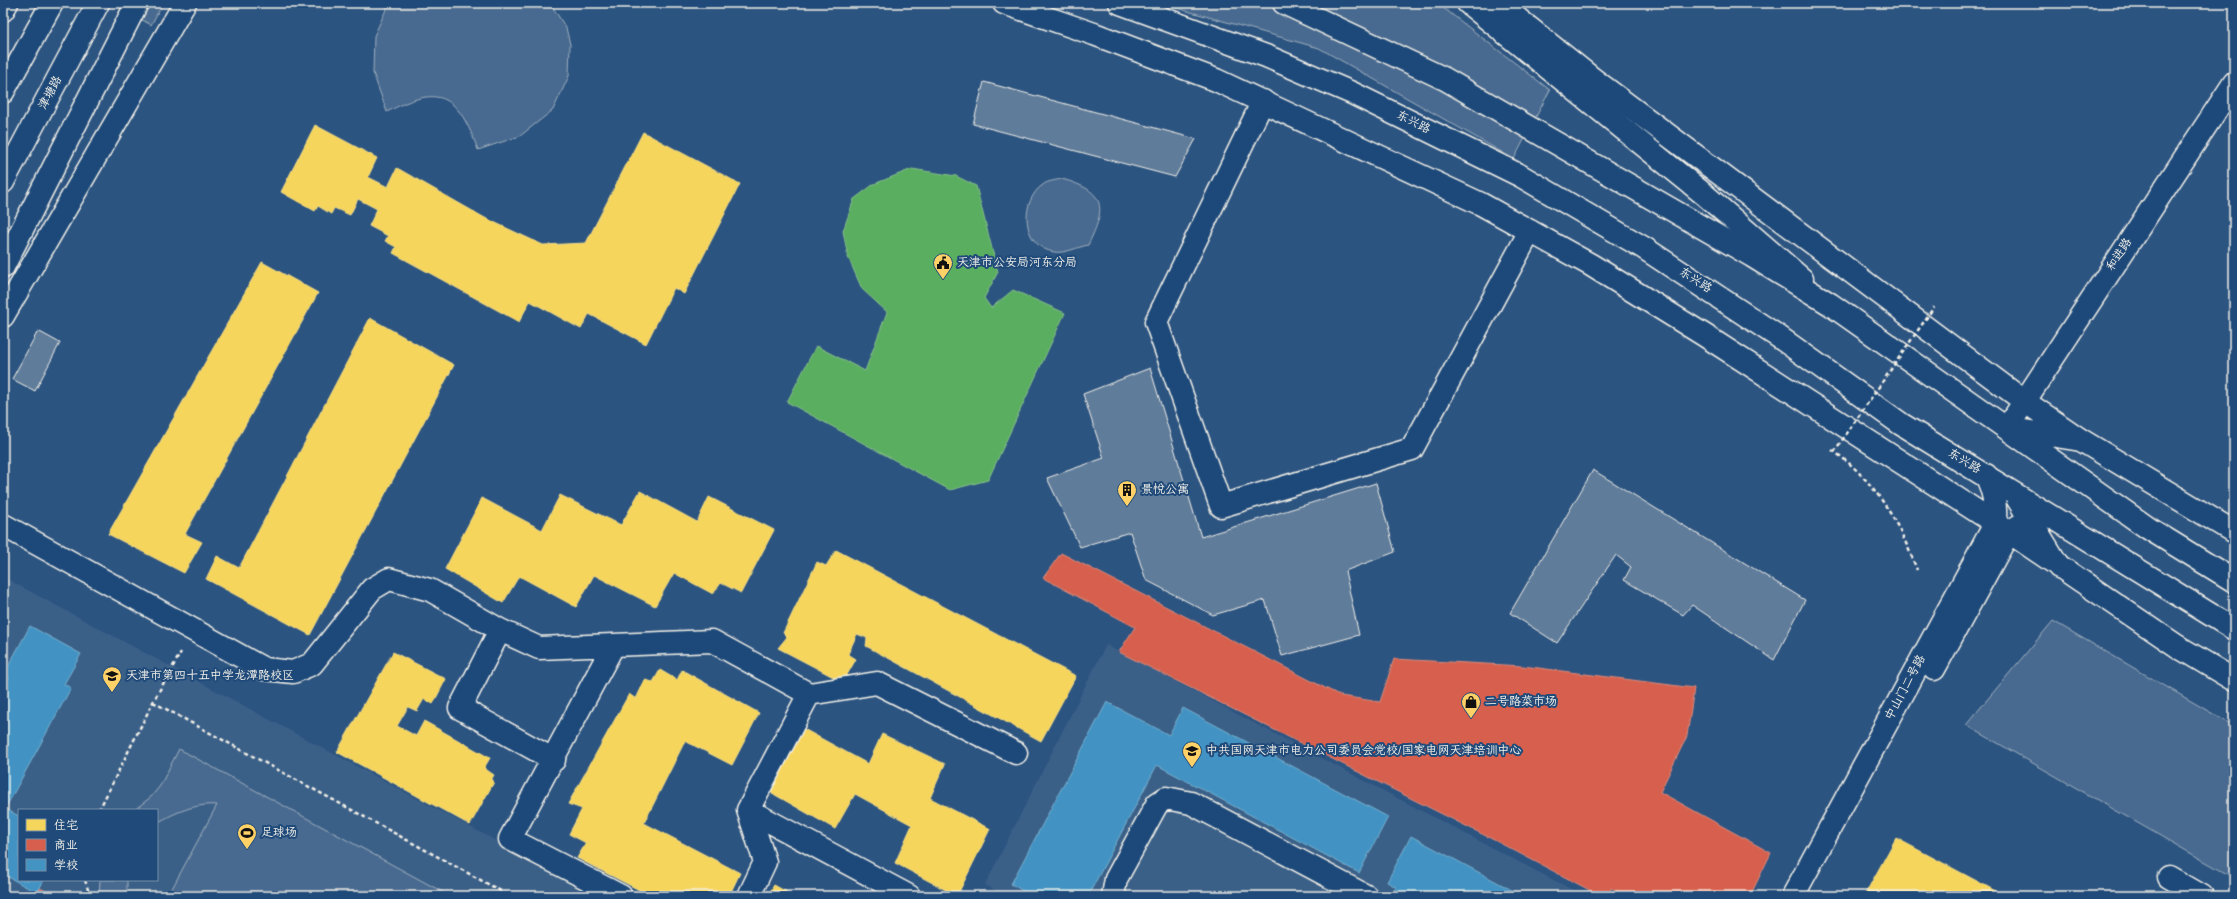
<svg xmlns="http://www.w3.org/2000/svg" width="2237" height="899" viewBox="0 0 2237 899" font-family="Dekko,'LXGW WenKai TC',sans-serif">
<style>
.built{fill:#3b6088;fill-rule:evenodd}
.green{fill:#496b90;stroke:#9eaebc}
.homes{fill:#f6d55c;stroke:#f5dd86}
.shops{fill:#d6604d;stroke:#df8c7c}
.schools{fill:#4393c3;stroke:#78afce}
.public{fill:#5aae61;stroke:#88c28a}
.building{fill:#5e7b9a;stroke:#f4f1e8}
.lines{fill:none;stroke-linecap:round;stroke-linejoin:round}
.minor-casing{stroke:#f4f1e8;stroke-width:25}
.major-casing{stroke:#f4f1e8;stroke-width:25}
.highway-casing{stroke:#f4f1e8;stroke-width:25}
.path{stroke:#f4f1e8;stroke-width:2.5;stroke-dasharray:4 3;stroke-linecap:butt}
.minor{stroke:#1f4a7a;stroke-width:22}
.major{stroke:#1f4a7a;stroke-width:22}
.highway{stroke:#1f4a7a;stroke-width:22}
.path-bridge{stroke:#f4f1e8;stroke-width:2.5;stroke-dasharray:4 3;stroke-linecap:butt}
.labels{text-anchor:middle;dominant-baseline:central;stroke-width:4;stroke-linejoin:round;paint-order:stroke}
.street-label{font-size:12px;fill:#f4f1e8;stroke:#1f4a7a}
.poi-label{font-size:12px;fill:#f4f1e8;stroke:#1f4a7a;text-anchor:start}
</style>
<rect width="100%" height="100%" fill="#2c5481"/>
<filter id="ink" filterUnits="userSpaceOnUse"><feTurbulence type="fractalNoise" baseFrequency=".025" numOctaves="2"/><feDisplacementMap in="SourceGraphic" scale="8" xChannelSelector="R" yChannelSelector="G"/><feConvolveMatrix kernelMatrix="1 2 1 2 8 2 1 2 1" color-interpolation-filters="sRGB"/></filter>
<g filter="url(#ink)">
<path class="built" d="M3 577 599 896H55L40 888 36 896H3ZM19 810H157V880H19Z
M1106 645 1119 652 1584 896H1006L985 885Z"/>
<path class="green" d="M113 3H163L151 25Z
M389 3H550L566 28 570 44 569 76 553 110 520 136 478 150C458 95 440 83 387 112L373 73 374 36Z
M1159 3H1437L1550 90 1514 159 1319 48Z
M1062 179C1106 191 1107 207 1088 245 1078 247 1064 254 1054 252 1021 247 1019 200 1044 184 1048 181 1057 180 1062 179Z
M2053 621 2234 726V878L1966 725Z
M179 749 450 896H168L217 805C196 803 174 813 157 823V810H134L151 797 160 786Z
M100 880H127V896H99Z"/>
<path class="homes" d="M315 125 377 158 368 177 388 187 397 168 485 218 543 245 586 243 643 132 740 184 684 294 674 288 646 344 589 314 581 329 530 301 519 322 393 253 396 247 385 241 388 236 369 226 377 209 358 199 350 215 334 208 331 214 318 206 315 211 281 192Z
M262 262 318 293 185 534 202 542 184 573 108 534Z
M370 318 454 365 310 635 206 579 217 556 239 568Z
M640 491 697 522 709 497 774 530 741 593 721 583 713 594 674 573 655 606 594 575 576 607 519 576 503 603 445 569 482 498 542 530 560 495 621 525Z
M836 550 1076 676 1041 741 866 646 867 638 857 634 848 654 856 659 843 682 778 648 787 637 783 633 817 562 826 566Z
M393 652 446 679 433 704 424 699 417 711 408 707 397 726 416 736 424 721 490 758 484 768 494 775 491 780 494 782 470 825 337 752Z
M660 670 677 680 682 670 759 713 732 765 685 741 644 823 740 873 729 896H651L577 858 586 843 569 834 582 809 568 804 629 694 636 699 645 680 653 682Z
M802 728 868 764 882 734 945 764 930 798 990 829 957 896 895 863 912 825 855 794 835 829 770 792Z
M1896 838 2005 896H1864Z
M774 885 794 896H768Z"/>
<path class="shops" d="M1061 553 1341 696 1380 702 1394 659 1523 666 1694 688 1687 736 1660 792 1771 853 1750 896H1627L1611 888 1608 896H1601L1494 840 1119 652 1135 627 1043 578Z
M40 888 55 896H36Z"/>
<path class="schools" d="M30 626 81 654 64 684 71 688 5 809 19 816V880H44L37 893 3 874V689L9 678 5 672Z
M1107 702 1169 735 1183 708 1388 817 1359 873 1157 765 1088 896H1032L1011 884Z
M1411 836 1523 896H1399L1393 893 1396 887 1387 882Z"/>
<path class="public" d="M912 169 956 176 976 186 998 272 984 298 991 308 1013 290 1065 313 988 480 950 490 787 402 816 346 865 371 887 312 862 289 848 257 843 231 854 199 874 184Z"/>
<path class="building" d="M984 82 1196 139 1175 177 973 124Z
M38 331 60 343 35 391 12 379Z
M1150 368 1201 537 1376 483 1395 552 1345 571 1359 635 1282 656 1265 600 1213 615 1146 580 1130 532 1080 547 1047 478 1104 458 1083 394Z
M1593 470 1805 600 1774 660 1692 605 1683 615 1624 580 1631 567 1616 555 1557 643 1510 613Z"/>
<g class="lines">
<defs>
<path id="minor" d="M1004 3 1094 34 1216 80 1481 204 1591 265 1704 335 2009 532 2177 646 2234 680
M1498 3 1593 79 2024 401 2081 440 2234 532
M1263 101 1156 322 1221 506 1412 449 1530 231
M3 316 185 3
M2007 428 2234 83
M3 525 264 669 293 672 312 664 372 589 389 579 430 590 500 630 539 648 712 641 809 694 877 683 1016 753
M500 630 460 708 554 760
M613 646 510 839 621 896
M1934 669 2009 532 2020 525
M809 694 748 810 909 896
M748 810 765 862 749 896
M2169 877 2202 896
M1113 896 1116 879 1157 804 1166 798 1191 803 1366 896
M1793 896 1995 524C1996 505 1994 492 1986 475"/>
<path id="major" d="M1468 3 1705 195 1802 279
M3 10 7 3
M3 92 52 3
M3 182 98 3
M3 267 137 3"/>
<path id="highway" d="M1120 3 1266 56 1352 93 1521 176 1644 248 1779 337 1901 424 2234 629
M1284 3 1445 79 1752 256 1830 304 2148 528 2234 581
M2012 429 2081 440
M2017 498 2059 567"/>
</defs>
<use href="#minor" class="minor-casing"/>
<use href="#major" class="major-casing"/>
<use href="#highway" class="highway-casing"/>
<path class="path" d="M1832 450C1875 480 1899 522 1917 570
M153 702 510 896
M99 810 153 702 181 652
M85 880 90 896"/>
<use href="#minor" class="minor"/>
<use href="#major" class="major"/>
<use href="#highway" class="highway"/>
<path class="path-bridge" d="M1834 452 1934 307"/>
</g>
</g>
<defs>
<symbol id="civic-pin" viewBox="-11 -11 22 30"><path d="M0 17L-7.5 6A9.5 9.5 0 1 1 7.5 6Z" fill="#ffd166" stroke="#1f4a7a"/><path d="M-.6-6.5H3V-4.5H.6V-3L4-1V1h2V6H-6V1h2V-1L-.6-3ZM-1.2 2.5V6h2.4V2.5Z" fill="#111"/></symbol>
<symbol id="building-pin" viewBox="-11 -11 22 30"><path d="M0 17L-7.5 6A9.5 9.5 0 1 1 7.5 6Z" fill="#ffd166" stroke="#1f4a7a"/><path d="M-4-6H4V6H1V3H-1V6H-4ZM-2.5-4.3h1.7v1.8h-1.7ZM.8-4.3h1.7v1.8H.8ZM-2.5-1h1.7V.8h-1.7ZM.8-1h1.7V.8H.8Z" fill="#111"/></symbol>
<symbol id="school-pin" viewBox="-11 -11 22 30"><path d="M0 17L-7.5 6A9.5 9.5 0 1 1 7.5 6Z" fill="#ffd166" stroke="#1f4a7a"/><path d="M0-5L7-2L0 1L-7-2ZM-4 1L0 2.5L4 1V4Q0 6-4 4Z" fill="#111"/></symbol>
<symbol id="shop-pin" viewBox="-11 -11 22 30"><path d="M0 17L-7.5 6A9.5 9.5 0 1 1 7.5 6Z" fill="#ffd166" stroke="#1f4a7a"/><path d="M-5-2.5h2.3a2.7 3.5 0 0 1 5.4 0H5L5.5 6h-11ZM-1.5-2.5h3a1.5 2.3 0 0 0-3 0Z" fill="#111"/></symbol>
<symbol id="stadium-pin" viewBox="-11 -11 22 30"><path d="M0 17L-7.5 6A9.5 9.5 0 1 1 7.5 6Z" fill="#ffd166" stroke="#1f4a7a"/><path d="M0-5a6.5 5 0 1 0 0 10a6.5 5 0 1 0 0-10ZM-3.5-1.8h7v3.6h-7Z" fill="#111"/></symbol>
</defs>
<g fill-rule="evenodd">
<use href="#civic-pin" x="932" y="252" width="22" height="30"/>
<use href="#building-pin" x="1116" y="479" width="22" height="30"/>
<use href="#school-pin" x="101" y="665" width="22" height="30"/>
<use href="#shop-pin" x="1460" y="691" width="22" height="30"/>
<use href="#school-pin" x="1181" y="740" width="22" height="30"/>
<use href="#stadium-pin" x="236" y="822" width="22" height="30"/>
</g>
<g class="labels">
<g class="street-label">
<text transform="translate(51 93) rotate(-62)">津塘路</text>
<text transform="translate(1413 123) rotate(26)">东兴路</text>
<text transform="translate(2120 255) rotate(-57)">和进路</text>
<text transform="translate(1695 281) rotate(33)">东兴路</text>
<text transform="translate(1964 462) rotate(31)">东兴路</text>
<text transform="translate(1906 688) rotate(-62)">中山门二号路</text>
</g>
<g class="poi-label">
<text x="957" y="263">天津市公安局河东分局</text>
<text x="1141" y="490">景悦公寓</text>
<text x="126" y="676">天津市第四十五中学龙潭路校区</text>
<text x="1485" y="702">二号路菜市场</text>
<text x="1206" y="751">中共国网天津市电力公司委员会党校/国家电网天津培训中心</text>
<text x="261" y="833">足球场</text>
</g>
</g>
<rect width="2237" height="899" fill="none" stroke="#1f4a7a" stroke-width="16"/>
<rect x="8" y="8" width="2221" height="883" fill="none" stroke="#f4f1e8" stroke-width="1.5" filter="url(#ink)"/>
<rect x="18" y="809" width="140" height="72" fill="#1f4a7a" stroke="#748da6"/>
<rect x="26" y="819" width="20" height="12" fill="#f6d55c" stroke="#748da6"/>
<text x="54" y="829" font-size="12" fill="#f4f1e8">住宅</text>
<rect x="26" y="839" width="20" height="12" fill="#d6604d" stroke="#748da6"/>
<text x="54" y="849" font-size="12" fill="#f4f1e8">商业</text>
<rect x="26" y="859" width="20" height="12" fill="#4393c3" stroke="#748da6"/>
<text x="54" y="869" font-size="12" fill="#f4f1e8">学校</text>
</svg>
